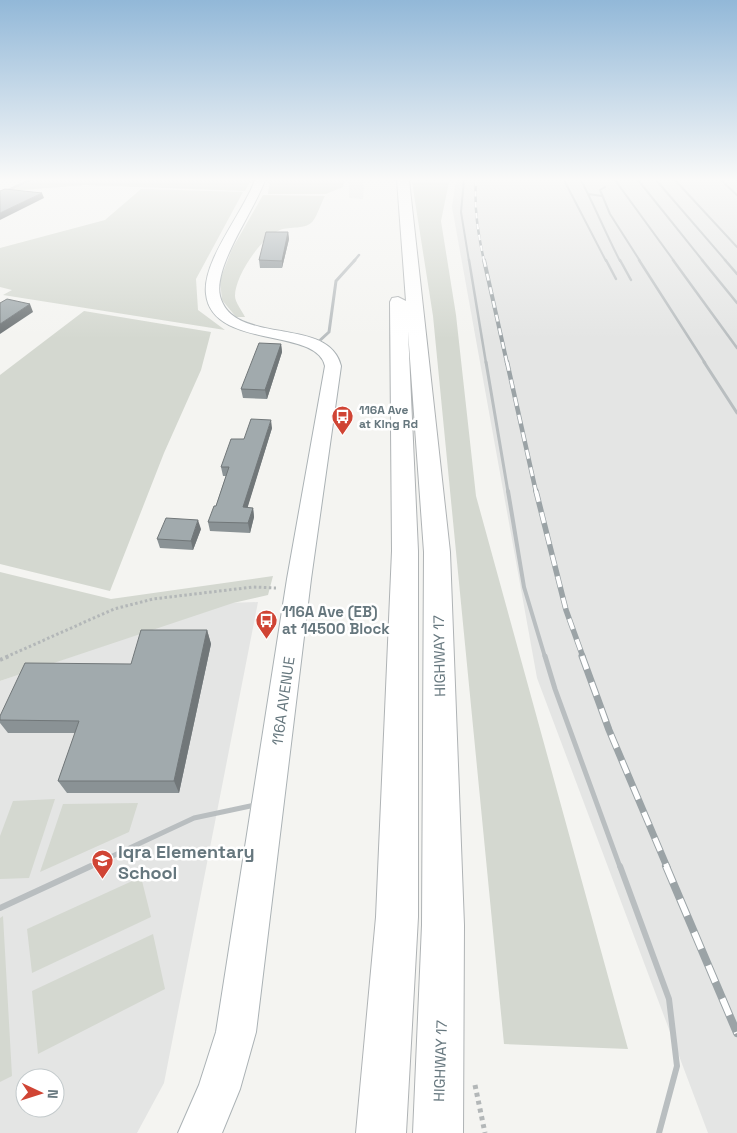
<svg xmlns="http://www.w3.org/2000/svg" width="737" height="1133" viewBox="0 0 737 1133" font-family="'Space Grotesk',sans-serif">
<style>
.built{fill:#e4e5e4;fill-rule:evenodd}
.green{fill:#d4d8d0}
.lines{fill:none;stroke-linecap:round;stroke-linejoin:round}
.secondary-casing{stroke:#abb2b5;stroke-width:2}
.highway-casing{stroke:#afb3b5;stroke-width:2}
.path-far2{stroke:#b3b7b8;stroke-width:3;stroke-dasharray:2.5 2.5;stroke-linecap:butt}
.path-far1{stroke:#b3b7b8;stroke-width:4;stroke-dasharray:3 3;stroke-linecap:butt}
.path{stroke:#b3b7b8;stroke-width:5;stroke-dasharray:4 4;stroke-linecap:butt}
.lane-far5{stroke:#b9bec0;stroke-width:2}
.lane-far4{stroke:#b9bec0;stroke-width:2.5}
.lane-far3{stroke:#b9bec0;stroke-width:3}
.lane-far2{stroke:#b9bec0;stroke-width:4}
.lane-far1{stroke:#b9bec0;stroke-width:5}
.lane{stroke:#b9bec0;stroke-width:6}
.street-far1{stroke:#b9bec0;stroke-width:2.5}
.street{stroke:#b9bec0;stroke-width:3}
.secondary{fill:#fff;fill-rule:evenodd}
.highway{fill:#fff;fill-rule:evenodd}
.rail-far5-casing{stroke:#9ba3a6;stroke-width:2.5}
.rail-far4-casing{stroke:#9ba3a6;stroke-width:4}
.rail-far3-casing{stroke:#9ba3a6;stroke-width:4.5}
.rail-far2-casing{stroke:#9ba3a6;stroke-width:5.5}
.rail-far1-casing{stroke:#9ba3a6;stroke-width:7}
.rail-casing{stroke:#9ba3a6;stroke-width:8}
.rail-far5{stroke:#fff;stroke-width:2;stroke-dasharray:5.5;stroke-linecap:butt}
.rail-far4{stroke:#fff;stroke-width:2.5;stroke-dasharray:7;stroke-linecap:butt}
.rail-far3{stroke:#fff;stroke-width:3;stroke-dasharray:9;stroke-linecap:butt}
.rail-far2{stroke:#fff;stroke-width:4;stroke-dasharray:11;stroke-linecap:butt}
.rail-far1{stroke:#fff;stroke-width:5;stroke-dasharray:14;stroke-linecap:butt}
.rail{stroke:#fff;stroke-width:6;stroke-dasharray:18;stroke-linecap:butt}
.wall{fill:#8a9295}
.shaded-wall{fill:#717779}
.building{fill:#a1aaad;stroke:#717779}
.labels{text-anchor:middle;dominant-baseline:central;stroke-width:5;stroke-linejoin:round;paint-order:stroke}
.far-poi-label{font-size:12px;font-weight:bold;fill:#66777e;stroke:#fff;text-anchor:start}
.poi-label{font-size:15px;font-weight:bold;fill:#66777e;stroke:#fff;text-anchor:start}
.street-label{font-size:15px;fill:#66777e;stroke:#fff}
.near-poi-label{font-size:18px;font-weight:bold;fill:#66777e;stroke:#fff;text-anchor:start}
</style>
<rect width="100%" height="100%" fill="#f4f4f1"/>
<path class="built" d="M349 180H362L364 187 363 199 349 198Z
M456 180H737V1133H708L537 678 452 207Z
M258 602 164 1083 137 1133H0V681L227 603ZM25 1078H55V1108H25Z"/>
<path class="green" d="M34 180H251L245 191 85 185 10 191Z
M270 180H344L343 187 326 194H268Z
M412 182H449L441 221 456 315 476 496 628 1049 504 1044 433 316Z
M141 189 243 192 196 279 198 310 225 330 3 295 12 290 0 287V248L105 220Z
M263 195 325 196C321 203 318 214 313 221 306 230 290 226 280 230 261 237 235 276 235 296 235 302 242 311 245 317H236L222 300 220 280 232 249Z
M84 311 211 332 201 370 164 453 110 591 0 564V375Z
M0 572 111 599 273 576 268 595 233 603 0 681Z
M55 799 29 878 0 879V836L13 801Z
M138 803 129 832 40 872 63 804Z
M141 877 151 917 32 973 27 929Z
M3 916 12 1076 0 1082V918Z
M153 934 165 989 38 1054 32 991Z"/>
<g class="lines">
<defs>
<path id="secondary" d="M255 180H265C255 210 213 266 220 296 233 347 329 315 341 366L311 579 256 1032 240 1089 222 1133H178L199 1085 216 1032 287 579 325 366C317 327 212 350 206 294 202 261 243 213 255 180Z"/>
<path id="highway" d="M397 180H409L450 552 464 925 463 1133H413L422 925 424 552 408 331 418 551V917L406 1133H356L376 917 392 551 390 302 392 298 398 297 406 301Z"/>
</defs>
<use href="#secondary" class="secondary-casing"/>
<use href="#highway" class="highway-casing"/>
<path class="path-far2" d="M6 657 114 609 153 599 253 587 276 588"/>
<path class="path-far1" d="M0 660 9 656"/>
<path class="path" d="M475 1085 485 1133"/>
<path class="lane-far5" d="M464 180 461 212 469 261
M564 180 606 261
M581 180C595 207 606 234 620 261
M615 180 674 261
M638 180 703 261
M656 180 726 261
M675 180 737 247
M721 180 737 195
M605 187 600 190 610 214 640 261
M588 194 602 196"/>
<path class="lane-far4" d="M469 260 486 363
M606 260 616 279
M620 260 631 280
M639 260 705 363
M673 260 737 348
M702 260 737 303
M725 260 737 274"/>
<path class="lane-far3" d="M486 362 508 492
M704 362 737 413"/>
<path class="lane-far2" d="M508 491 524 587 545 657"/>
<path class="lane-far1" d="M545 656 555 689 620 867
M89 867 194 818 255 805"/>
<path class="lane" d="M620 866 669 999 677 1066 659 1133
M0 908 91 866"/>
<path class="street-far1" d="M0 194 30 180
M354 261 359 255"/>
<path class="street" d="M316 344 329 332 336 281 355 260"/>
<use href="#secondary" class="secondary"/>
<use href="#highway" class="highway"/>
<defs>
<path id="rail-far5" d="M476 180C474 209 478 233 484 261"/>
<path id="rail-far4" d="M484 260 507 363"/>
<path id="rail-far3" d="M507 362 536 492"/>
<path id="rail-far2" d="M536 491 566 610 583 657"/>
<path id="rail-far1" d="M582 656 609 730 667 867"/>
<path id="rail" d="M666 866 737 1033"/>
</defs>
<use href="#rail-far5" class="rail-far5-casing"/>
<use href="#rail-far4" class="rail-far4-casing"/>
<use href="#rail-far3" class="rail-far3-casing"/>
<use href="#rail-far2" class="rail-far2-casing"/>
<use href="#rail-far1" class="rail-far1-casing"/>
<use href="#rail" class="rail-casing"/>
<use href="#rail-far5" class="rail-far5"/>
<use href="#rail-far4" class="rail-far4"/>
<use href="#rail-far3" class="rail-far3"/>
<use href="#rail-far2" class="rail-far2"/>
<use href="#rail-far1" class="rail-far1"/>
<use href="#rail" class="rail"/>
</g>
<path class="wall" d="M288 232 289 239 282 268H260L259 260Z
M281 344 282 352 267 399 243 398 241 389Z
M272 428 247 508H253L254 517 250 533 210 531 208 522 216 506 226 476H223L221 467 244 439Z
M201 529 193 550 160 548 157 539Z
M207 630 211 644 179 793H67L58 781 75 733H8L0 723V716L131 664Z"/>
<path class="shaded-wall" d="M42 193 44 198 0 220V213Z
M288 232 289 239 282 268V261Z
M30 304 33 312 0 334V324Z
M281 344 282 352 267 399 265 390Z
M271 420 272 428 245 516 243 507Z
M253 508 254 517 250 533 248 523Z
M198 520 201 529 193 550 191 541Z
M207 630 211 644 179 793 174 781Z"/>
<path class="building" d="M5 189 42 193 0 213V191Z
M266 232H288L282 261 259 260Z
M7 299 30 304 0 324V303Z
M259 343 281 344 265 390 241 389Z
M251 419 271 420 243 507 253 508 248 523 208 522 214 506H216L229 467H221L231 439H244Z
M166 518 198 520 191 541 157 539Z
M141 630H207L174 781H58L79 721 0 720V716L25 663 131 664Z"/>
<linearGradient id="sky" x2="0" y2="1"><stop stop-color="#92b8d8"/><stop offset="0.53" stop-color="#fafaf9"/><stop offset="1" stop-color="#fafaf9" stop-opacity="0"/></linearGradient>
<rect width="737" height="339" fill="url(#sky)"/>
<defs>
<symbol id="bus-pin" viewBox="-11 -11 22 30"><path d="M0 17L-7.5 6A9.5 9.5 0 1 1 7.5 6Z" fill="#d04434" stroke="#fff"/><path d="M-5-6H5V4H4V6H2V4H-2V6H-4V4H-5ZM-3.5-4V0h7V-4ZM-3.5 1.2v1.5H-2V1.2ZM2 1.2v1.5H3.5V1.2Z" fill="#fff"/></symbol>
<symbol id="school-pin" viewBox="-11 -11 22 30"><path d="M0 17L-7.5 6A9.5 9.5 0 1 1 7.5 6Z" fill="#d04434" stroke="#fff"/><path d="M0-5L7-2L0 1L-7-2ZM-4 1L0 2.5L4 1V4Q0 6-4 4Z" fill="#fff"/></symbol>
</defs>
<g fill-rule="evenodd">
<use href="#bus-pin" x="330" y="404" width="25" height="34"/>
<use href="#bus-pin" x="254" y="608" width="25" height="34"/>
<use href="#school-pin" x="90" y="848" width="25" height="34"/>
</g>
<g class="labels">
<g class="far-poi-label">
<text x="359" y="410">116A Ave<tspan x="359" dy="14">at King Rd</tspan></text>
</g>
<g class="poi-label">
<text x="282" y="611">116A Ave (EB)<tspan x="282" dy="17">at 14500 Block</tspan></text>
</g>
<g class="street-label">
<text transform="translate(439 656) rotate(-91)">HIGHWAY 17</text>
<text transform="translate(283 701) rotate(-82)">116A AVENUE</text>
<text transform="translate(440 1061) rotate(-88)">HIGHWAY 17</text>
</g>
<g class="near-poi-label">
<text x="118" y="851">Iqra Elementary<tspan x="118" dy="21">School</tspan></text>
</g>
</g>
<g transform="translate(40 1093) rotate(94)"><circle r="24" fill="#ffffff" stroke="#c2c9cb"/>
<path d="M0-4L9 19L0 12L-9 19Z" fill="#d04434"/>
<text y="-8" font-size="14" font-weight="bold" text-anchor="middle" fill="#66777e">N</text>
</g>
</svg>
